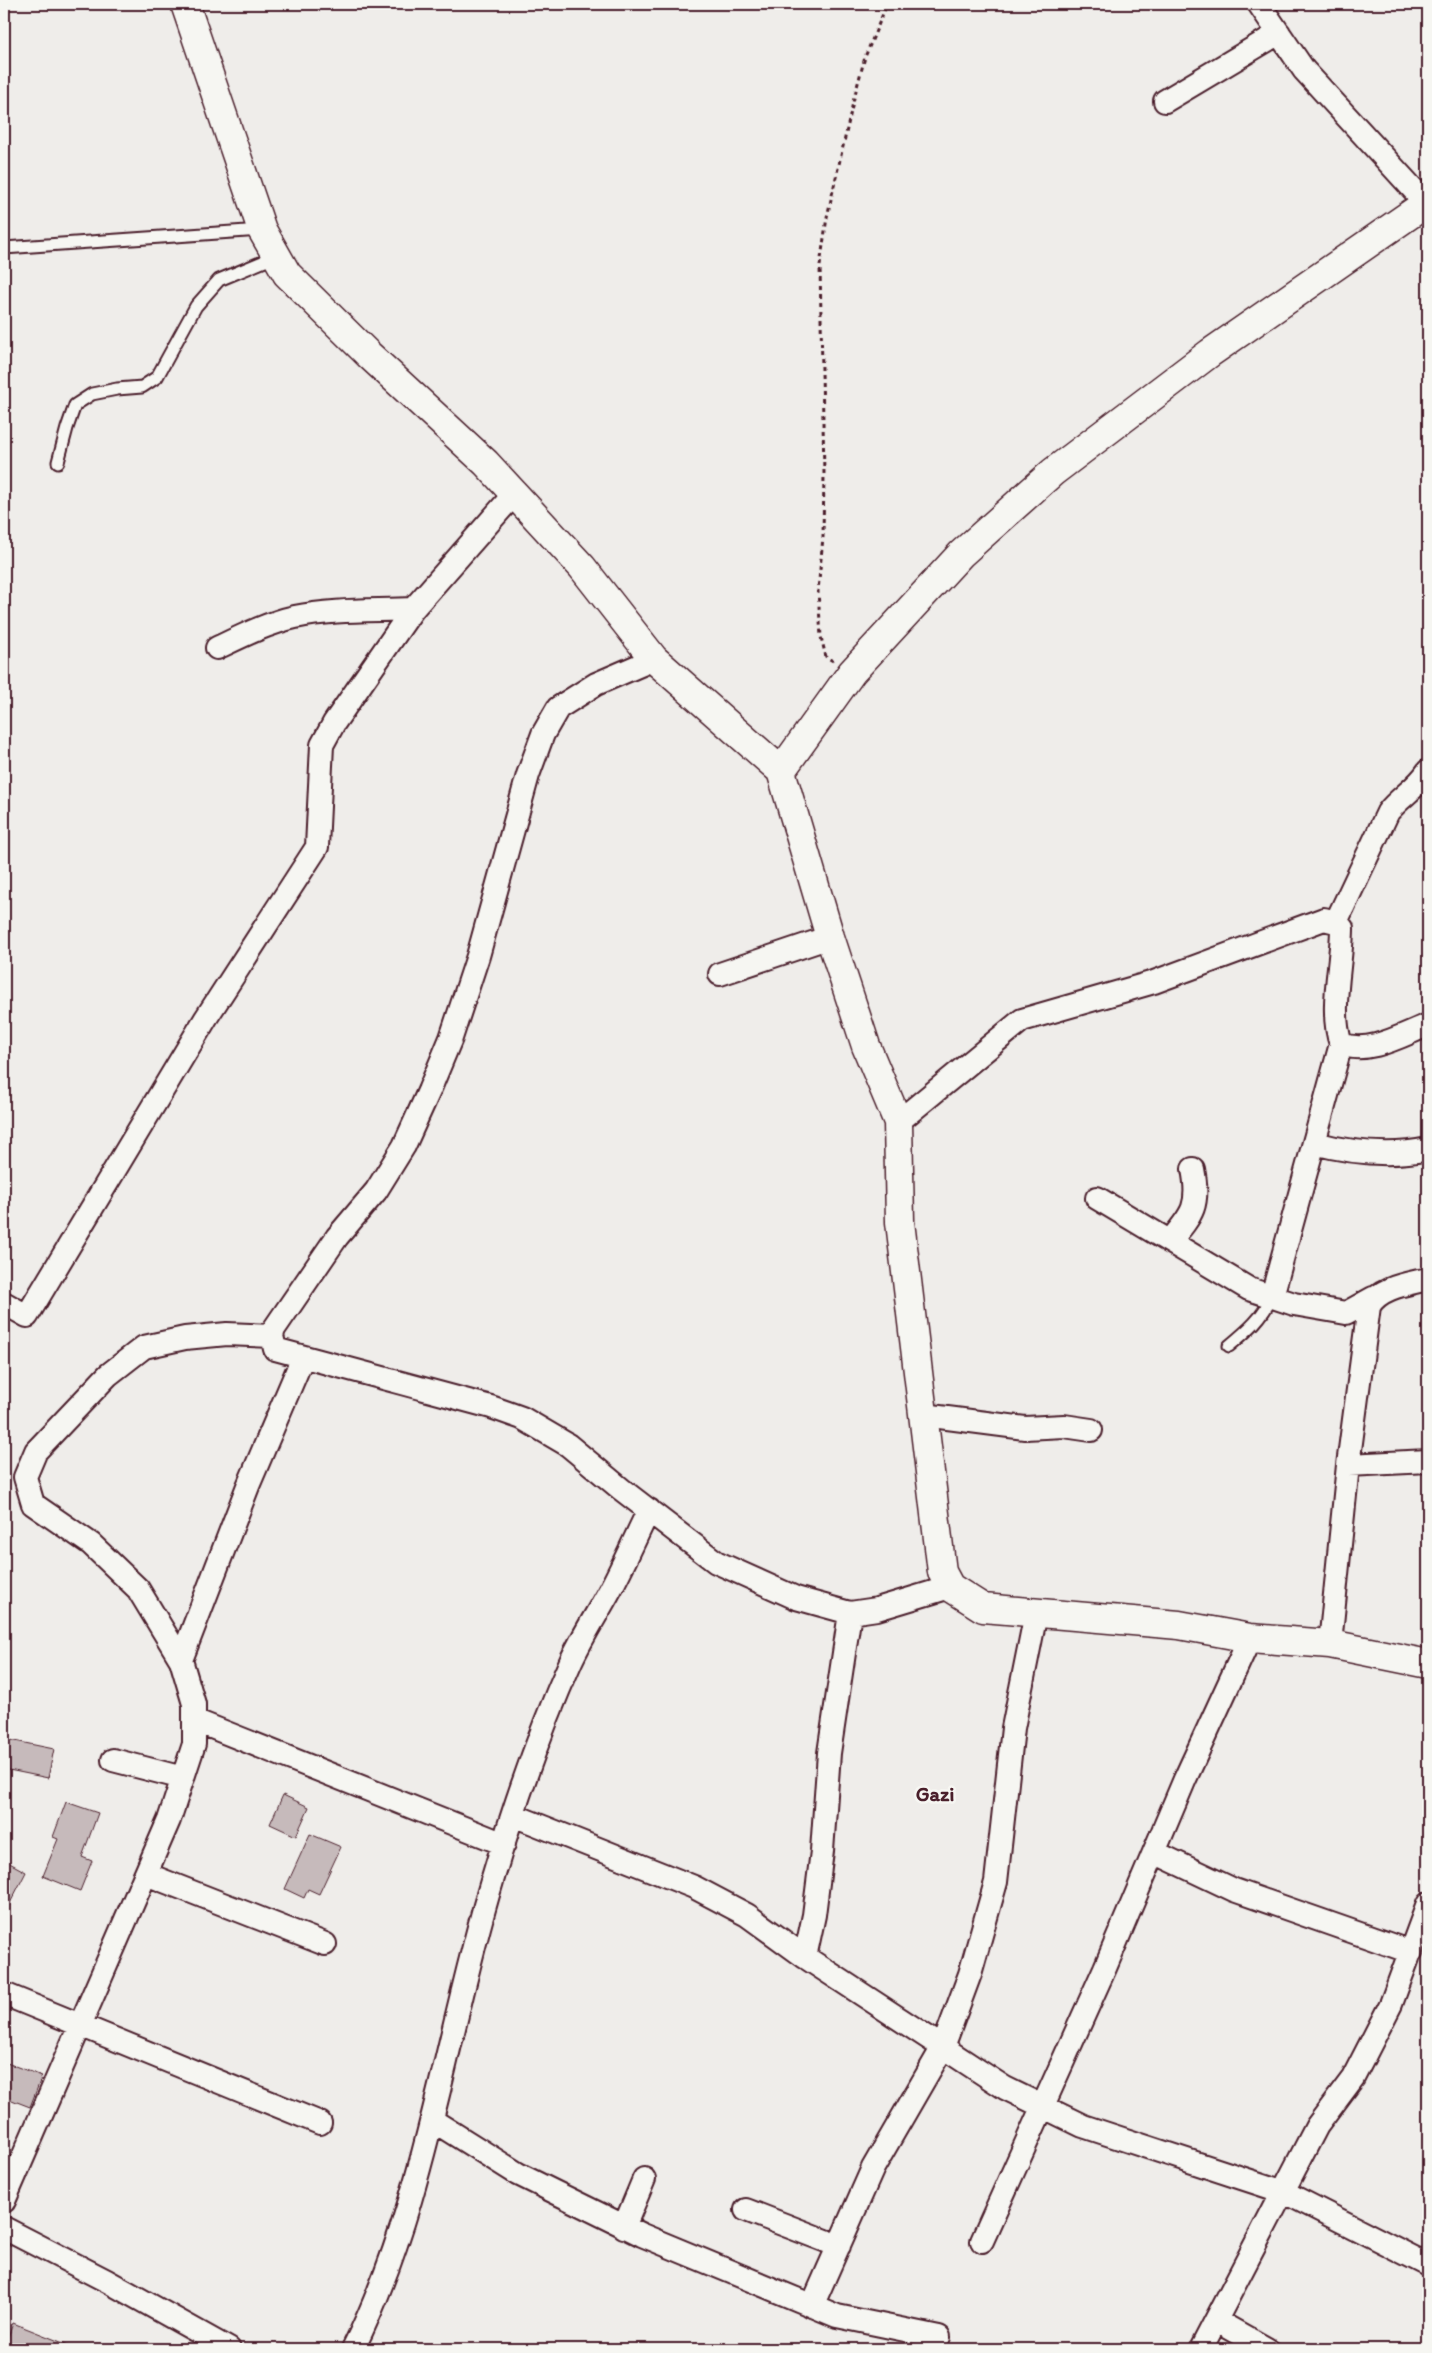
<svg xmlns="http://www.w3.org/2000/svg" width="1432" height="2353" viewBox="0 0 1432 2353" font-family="Itim,sans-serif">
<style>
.building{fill:#c6babb;stroke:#4a1f2b}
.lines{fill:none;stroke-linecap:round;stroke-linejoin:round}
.lane-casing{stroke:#4a1f2b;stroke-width:15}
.street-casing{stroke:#4a1f2b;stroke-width:26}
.secondary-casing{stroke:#4a1f2b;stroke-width:31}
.path{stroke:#4a1f2b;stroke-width:3;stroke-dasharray:4 4;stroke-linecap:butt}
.lane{stroke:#f6f6f2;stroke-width:11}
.street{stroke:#f6f6f2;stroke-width:22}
.secondary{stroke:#f6f6f2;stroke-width:28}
.labels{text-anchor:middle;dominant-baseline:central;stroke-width:5;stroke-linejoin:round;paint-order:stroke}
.district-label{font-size:20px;font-weight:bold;fill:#4a1f2b;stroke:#f6f6f2}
</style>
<rect width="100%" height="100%" fill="#efedea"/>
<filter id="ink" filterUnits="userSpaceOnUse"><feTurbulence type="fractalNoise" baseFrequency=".02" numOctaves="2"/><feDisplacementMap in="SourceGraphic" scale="10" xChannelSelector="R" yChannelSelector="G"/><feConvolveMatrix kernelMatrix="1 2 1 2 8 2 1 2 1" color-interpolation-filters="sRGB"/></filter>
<g filter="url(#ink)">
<path class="building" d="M10 1740 54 1749 48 1778 4 1769Z
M283 1795 309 1807 296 1836 270 1824Z
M66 1802 98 1813 82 1857 92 1861 80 1891 43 1876 58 1839 53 1837Z
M310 1834 341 1847 319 1894 308 1889 304 1898 285 1889Z
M4 1860 26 1872 4 1915Z
M4 2062 42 2076 30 2107 4 2097Z
M13 2323 76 2348V2349H4Z"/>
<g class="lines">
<defs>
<path id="lane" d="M4 248 261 230
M58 462 67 428 75 405 92 394 117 389 142 387 157 377 196 306 219 280 277 256
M1229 1346C1247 1331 1263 1318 1272 1296"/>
<path id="street" d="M1259 4 1304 70 1425 202
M1165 101 1279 33
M217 648C242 636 268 623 295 617 333 609 375 611 413 609
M654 659 596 684 558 708 543 734 528 775 478 956 451 1038 429 1091 404 1146 376 1191 337 1237 274 1329 272 1336 275 1349 491 1407 522 1418 568 1445 621 1489 716 1562 796 1598 850 1613 877 1609 950 1587
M1336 922 1388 812C1400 797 1418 787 1428 771
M720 974 830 937
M898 1122 1022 1020 1154 982 1324 919 1336 922 1342 928C1342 963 1329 1011 1341 1044 1369 1055 1402 1035 1428 1025
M1314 1143C1352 1153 1390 1157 1428 1149
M1097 1198 1249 1289 1294 1304 1346 1313 1373 1298
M1170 1241C1193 1214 1200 1205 1193 1169
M1272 1296 1341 1044
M4 1303 27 1316 206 1018 317 847 322 745 334 723 413 609 515 493
M924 1415 1025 1428 1064 1426 1091 1430
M1348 1465 1428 1461
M1330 1644 1348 1465 1369 1306C1380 1287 1408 1284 1428 1279
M181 1660 248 1486 303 1357
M194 1720 504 1844
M113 1760 183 1778
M513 1815 694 1887 747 1915 805 1957 1005 2088 1083 2126 1284 2192 1428 2265
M1154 1852 1234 1890 1411 1952
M146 1874 325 1944
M805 1957 814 1915 822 1851 829 1753 850 1613
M4 1994 320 2123
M432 2120 518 2174 642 2235 837 2316 939 2337
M4 2201 169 1820 194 1744V1704L181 1660 138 1589 91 1544 33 1504 25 1477 36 1451 108 1375 144 1347 185 1338 227 1334 272 1336
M746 2210 839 2246
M624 2227 644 2179
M4 2228 107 2281 229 2349
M982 2241 1105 1968 1185 1779 1250 1638
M812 2306 873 2168 943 2047 970 1974 996 1882 1013 1728 1036 1613
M1217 2321 1267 2349
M353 2349C426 2202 445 2037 492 1881 514 1806 539 1733 571 1661 582 1637 597 1614 610 1590 624 1564 636 1536 649 1510
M1201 2349 1317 2126 1353 2078 1391 2004 1428 1904"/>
<path id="secondary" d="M185 4 262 230 287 274 369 355 486 463 582 567 654 659 781 771 830 937 866 1046 898 1122 900 1222 942 1572 950 1587 983 1608 1179 1625 1250 1638 1330 1644 1428 1664
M781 771 852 672 961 554 1053 472 1210 353 1428 202"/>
</defs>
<use href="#lane" class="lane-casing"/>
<use href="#street" class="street-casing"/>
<use href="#secondary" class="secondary-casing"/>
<path class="path" d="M833 661 826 657 821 637 818 591 823 537 824 474 820 266 827 217 854 98 865 57 887 4"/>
<use href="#lane" class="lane"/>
<use href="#street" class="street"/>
<use href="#secondary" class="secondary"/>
</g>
</g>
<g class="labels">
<g class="district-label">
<text x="935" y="1794">Gazi</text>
</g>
</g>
<rect width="1432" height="2353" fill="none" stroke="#f6f6f2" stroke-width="20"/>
<rect x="10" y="10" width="1412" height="2333" fill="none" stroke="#4a1f2b" stroke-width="2" filter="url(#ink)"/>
</svg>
